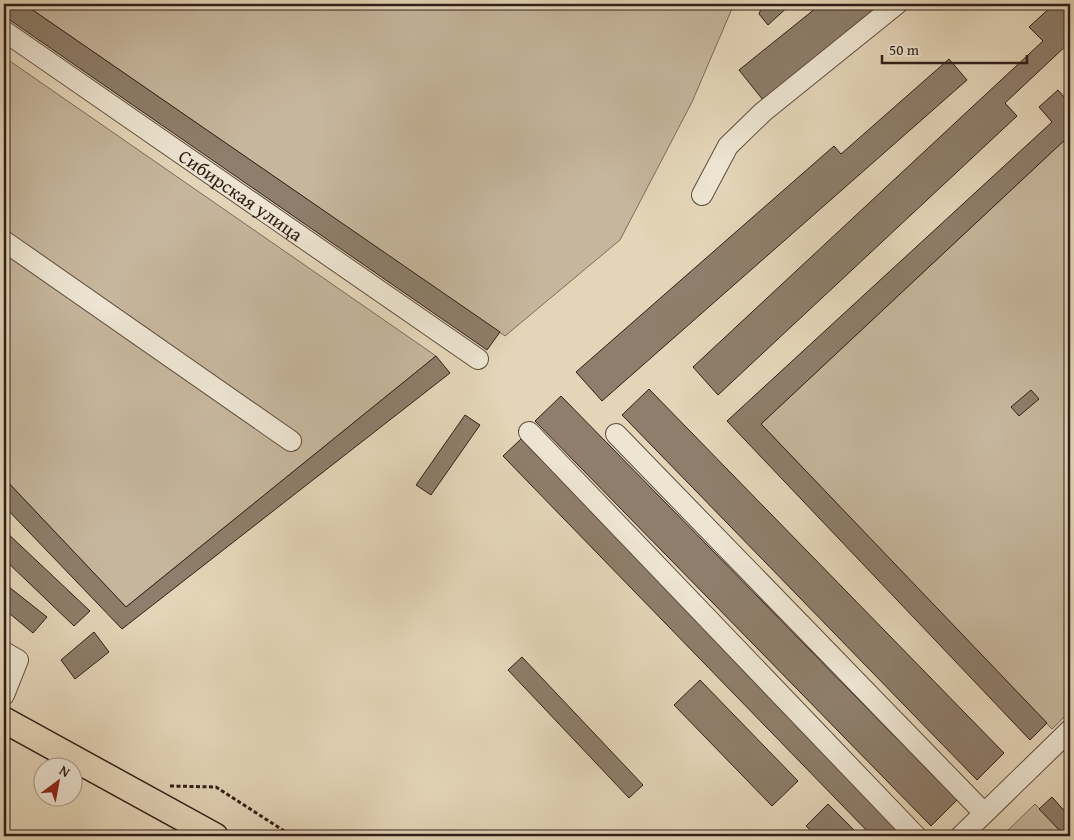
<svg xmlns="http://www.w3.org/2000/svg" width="1074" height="840" viewBox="0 0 1074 840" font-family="'Gentium Book Plus',serif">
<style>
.green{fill:#c6b69d;stroke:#7c6b5a}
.building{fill:#8e7e6b;stroke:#312018}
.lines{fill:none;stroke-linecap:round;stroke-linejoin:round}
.minor-casing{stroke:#5e4d40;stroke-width:22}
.major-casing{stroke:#312018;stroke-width:28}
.path{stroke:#312018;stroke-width:3;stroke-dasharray:4 2.5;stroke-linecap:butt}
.minor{stroke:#ede4d1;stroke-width:20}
.major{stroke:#e4d5b8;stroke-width:25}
.labels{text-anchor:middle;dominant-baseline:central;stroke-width:5;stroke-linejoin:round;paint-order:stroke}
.street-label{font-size:19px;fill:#312018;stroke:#ede4d1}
</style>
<rect width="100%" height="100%" fill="#e4d5b8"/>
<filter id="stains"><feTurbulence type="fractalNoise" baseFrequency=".004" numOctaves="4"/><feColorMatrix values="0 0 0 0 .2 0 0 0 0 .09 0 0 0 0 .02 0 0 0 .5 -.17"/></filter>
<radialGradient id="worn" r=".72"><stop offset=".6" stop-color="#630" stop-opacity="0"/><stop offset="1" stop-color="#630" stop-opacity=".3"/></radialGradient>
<path class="green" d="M24 4H734L692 102 620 240 505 336Z
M4 57 436 356 126 607 4 478Z
M1070 135V711L1052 729 761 424Z
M1035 804 1066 836H1002Z"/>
<path class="building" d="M4 4H24L500 332 487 350 4 16Z
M763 4H791L768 25 759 14Z
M821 4H882L763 100 739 70Z
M1054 4H1070V42L1005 103 1017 116 718 395 693 367 1043 41 1029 27Z
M949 59 967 80 602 401 576 372 834 146 841 154Z
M1058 90 1070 104V135L761 424 1047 723 1030 740 727 421 1052 122 1039 107Z
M436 356 450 373 122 629 4 506V478L126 607Z
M649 389 1004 753 977 780 622 415Z
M1031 390 1039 399 1019 416 1011 407Z
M561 396 957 800 931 826 535 421Z
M465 415 480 425 431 495 416 485Z
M521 439 906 836H872L531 485 503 456Z
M4 530 90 611 74 626 4 559Z
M4 583 47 617 33 633 4 609Z
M94 632 109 652 75 679 61 660Z
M522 657 643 785 629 798 508 670Z
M700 680 798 781 772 806 674 705Z
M1052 797 1070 817V829L1064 835 1039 809Z
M828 804 860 836H817L806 826Z"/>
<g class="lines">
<defs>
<g id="minor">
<path id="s1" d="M4 31 478 359"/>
<path d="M702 195 728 146 763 112 897 4"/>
<path d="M4 241 291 441"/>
<path d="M529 432 916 836"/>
<path d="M616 434 984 813"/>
<path d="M4 652 18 660 4 695"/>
<path d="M961 836 1070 730"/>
</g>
<path id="major" d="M4 720 215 836"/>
</defs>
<use href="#minor" class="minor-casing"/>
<use href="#major" class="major-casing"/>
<path class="path" d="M170 786 216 787 292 836"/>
<use href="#minor" class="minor"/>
<use href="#major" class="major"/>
</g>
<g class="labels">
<g class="street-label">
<text stroke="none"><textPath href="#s1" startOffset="288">Сибирская улица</textPath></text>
</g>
</g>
<rect width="1074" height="840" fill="none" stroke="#e4d5b8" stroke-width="20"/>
<rect x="5" y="5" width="1064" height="830" fill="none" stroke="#312018" stroke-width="2.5"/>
<rect x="10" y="10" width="1054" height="820" fill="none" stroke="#312018"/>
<g transform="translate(58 782) rotate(32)"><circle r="24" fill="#ede4d1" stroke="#a29687"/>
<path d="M0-4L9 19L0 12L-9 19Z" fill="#8f2418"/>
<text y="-8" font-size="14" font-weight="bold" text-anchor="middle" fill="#312018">N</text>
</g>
<path d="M882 55v8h145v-8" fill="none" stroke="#312018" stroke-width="2.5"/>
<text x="889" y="55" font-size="15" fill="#312018" stroke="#ede4d1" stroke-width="4" paint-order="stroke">50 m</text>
<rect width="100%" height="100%" filter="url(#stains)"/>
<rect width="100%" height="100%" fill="url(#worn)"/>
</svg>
